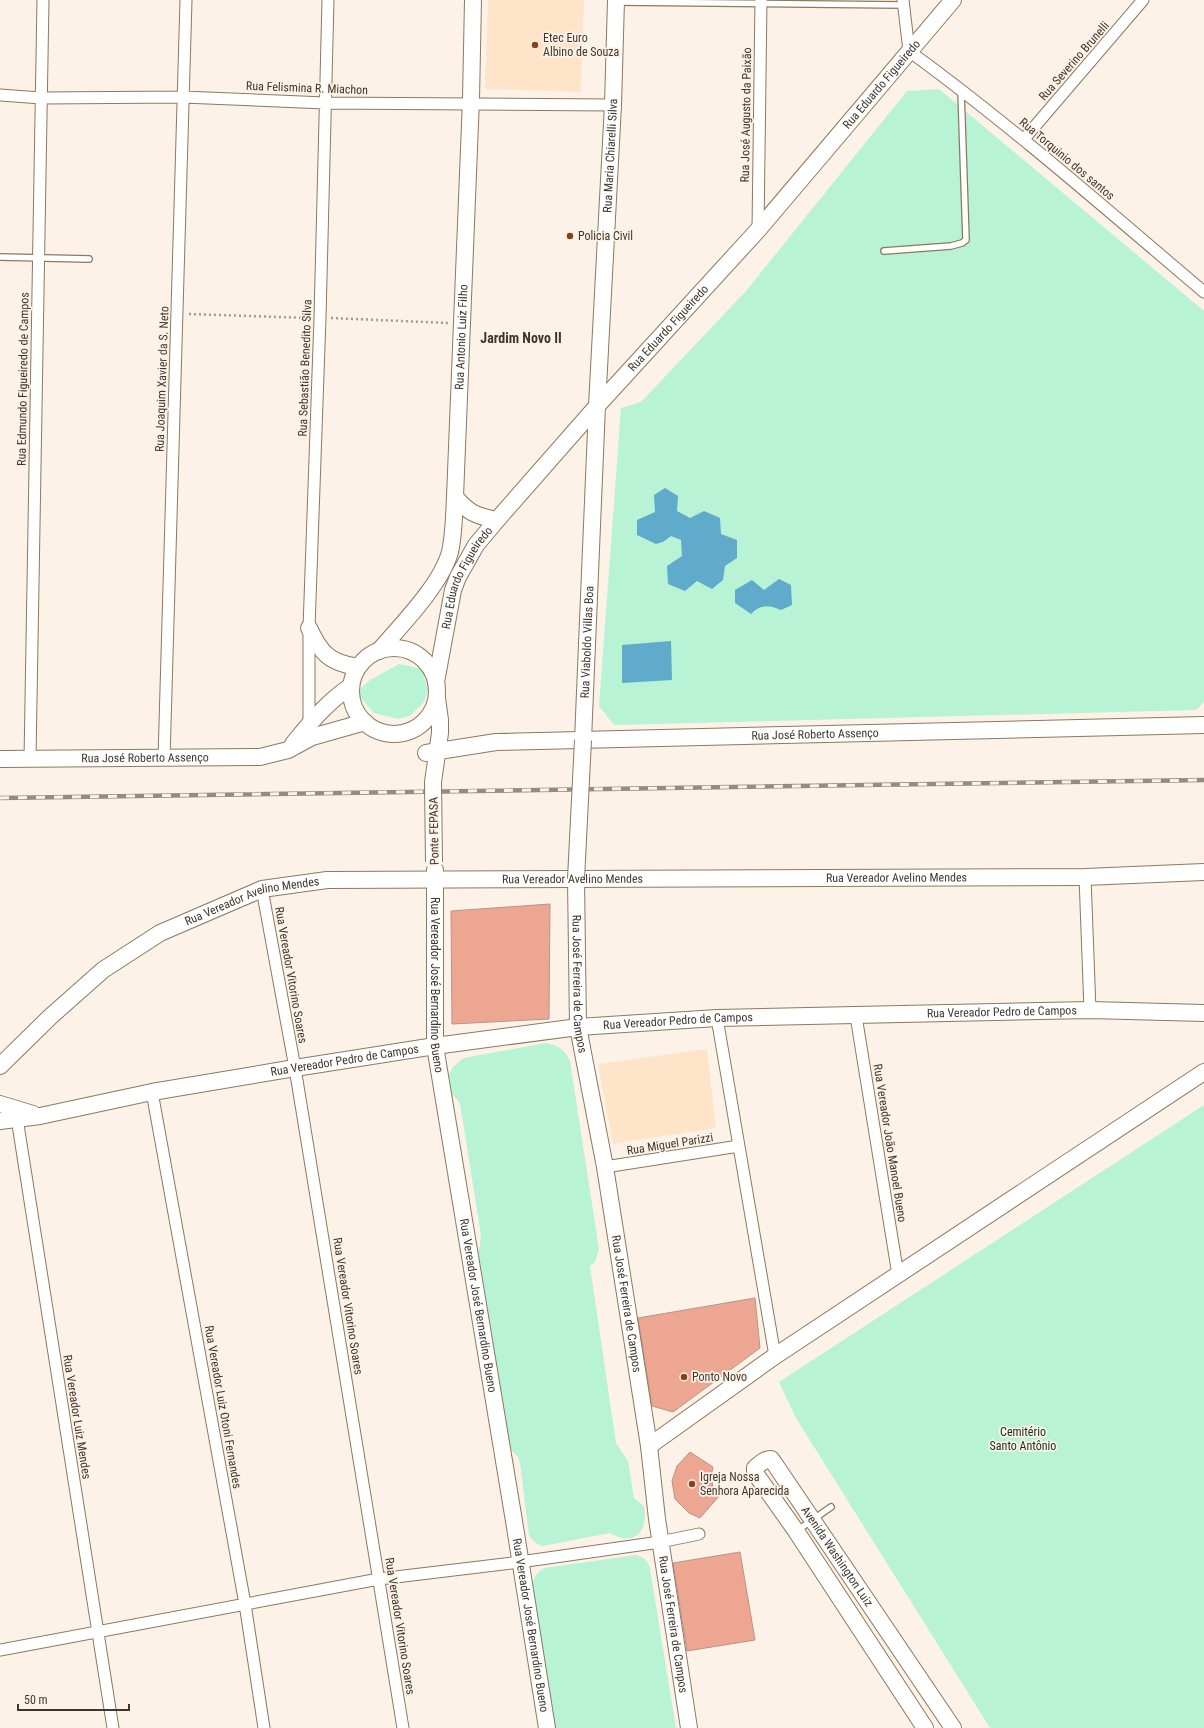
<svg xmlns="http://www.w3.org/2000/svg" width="1204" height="1728" viewBox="0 0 1204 1728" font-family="'Roboto Condensed',sans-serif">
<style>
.built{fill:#fee5ca}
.green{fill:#b9f3d5}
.water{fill:#60aacc}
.building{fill:#eda691;stroke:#b8948a}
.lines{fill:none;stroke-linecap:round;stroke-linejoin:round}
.lane-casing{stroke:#8e785e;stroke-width:8}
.street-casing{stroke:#8e785e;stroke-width:13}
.secondary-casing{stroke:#8e785e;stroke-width:18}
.path{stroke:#a49b90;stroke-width:2.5;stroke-dasharray:2 3;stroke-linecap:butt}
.lane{stroke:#fff;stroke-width:5.5}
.street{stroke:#fff;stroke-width:11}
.secondary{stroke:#fff;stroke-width:16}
.rail-casing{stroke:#958c81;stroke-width:4.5}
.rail{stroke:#fcf2e7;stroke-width:3;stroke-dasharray:9;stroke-linecap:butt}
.secondary-bridge-casing{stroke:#8e785e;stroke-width:18;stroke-linecap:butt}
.secondary-bridge{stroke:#fff;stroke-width:16}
.poi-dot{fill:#88411d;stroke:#fcf2e7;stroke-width:1.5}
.labels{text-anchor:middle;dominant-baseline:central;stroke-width:3.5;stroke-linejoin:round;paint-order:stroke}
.poi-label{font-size:12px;fill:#40372c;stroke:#fcf2e7;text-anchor:start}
.street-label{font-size:12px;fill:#40372c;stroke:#fcf2e7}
.park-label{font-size:12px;fill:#0f3022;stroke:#fcf2e7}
.quarter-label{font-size:14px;font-weight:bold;fill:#40372c;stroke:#fcf2e7}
</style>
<rect width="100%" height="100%" fill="#fcf2e7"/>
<path class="built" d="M488 0H584L581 92 485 89Z
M707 1049 716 1128 613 1144 598 1064Z"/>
<path class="green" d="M939 89 1204 311V702L1196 710 614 725 599 706 621 408 641 402 746 291 907 91Z
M399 664 422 669 428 690 424 702 410 716 398 719 374 713 360 697V689L370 680Z
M546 1043C558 1045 565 1050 570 1061L599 1249 595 1262 590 1266 616 1443 628 1461 634 1498 644 1506C647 1522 643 1541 622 1538 618 1537 614 1535 610 1533L543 1546 537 1544 529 1536 520 1463 518 1457 509 1448 477 1255 480 1245 481 1235 460 1104 455 1097 449 1091C447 1074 450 1067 464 1058Z
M1204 1105V1728H990L796 1418 779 1382Z
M636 1555C644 1557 648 1561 650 1569L676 1728H554L532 1585C534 1577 537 1572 544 1568Z"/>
<path class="water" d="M665 488 678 496 677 511 690 518 704 511 720 518 721 534 737 540V558L725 566 723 580 712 589 697 581 685 591 668 584 667 566 682 556 681 540 671 536 663 542 656 544 637 535V520L655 512 654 495Z
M779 579 791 585 792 605 781 610C769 605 760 604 751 614L735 603V590L752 580 764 590Z
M671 641 672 680 622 683V645Z"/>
<path class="building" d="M550 904 549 1019 452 1024 451 911Z
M755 1298 760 1348 673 1412 652 1406 638 1318Z
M690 1452 713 1467 711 1477 713 1487 720 1495 700 1518 689 1513 675 1499 672 1481 677 1466Z
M740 1552 755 1640 687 1651 673 1563Z"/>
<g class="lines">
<defs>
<path id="lane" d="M617 2 903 5
M884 251 951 246 962 243 966 240 961 91
M0 257 89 259
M798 1530 831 1507"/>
<path id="street" d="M903 0 909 51C1012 126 1107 210 1204 292
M0 95 41 98 183 97 325 103 613 105
M1024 139 1143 0
M758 230 761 0
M309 727V628L320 318 328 0
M30 759 43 0
M164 759 186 0
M1085 877 1090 1010
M262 889 295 1068 403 1728
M856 1016 898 1275
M717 1018 775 1356
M152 1092 245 1604 264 1728
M16 1112 113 1728
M605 1167 739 1146
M0 1650 379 1579 520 1562 660 1542 699 1534"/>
<g id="secondary">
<path d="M455 497C469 513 476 516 497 520"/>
<path d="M309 628C321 654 330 663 358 667"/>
<circle cx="394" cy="691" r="43"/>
<path id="s1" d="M379 651C401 625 441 585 450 552 454 534 454 515 455 497L471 99 473 0"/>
<path id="s2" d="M436 682 453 590 458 577 476 545 497 520 597 406 758 230 953 0"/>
<path id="s3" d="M583 740 597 406 613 105 616 0"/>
<path d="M293 744C311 722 327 702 351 686"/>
<path id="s4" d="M426 753 496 742 1204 725"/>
<path id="s5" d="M0 759 260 757 288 750 312 737 365 722"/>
<path d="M433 782 440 733V720L437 698"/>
<path id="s6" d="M435 870V1046L514 1521 547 1728"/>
<path id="s7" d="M576 879 578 1027 605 1167 649 1446 657 1519 689 1728"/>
<path id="s8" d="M0 1066 50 1017 103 970 160 933 262 889 327 880 1085 877 1204 872"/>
<path d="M0 1104 33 1114"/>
<path id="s9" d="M0 1121 40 1116 152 1092 295 1068 435 1046 578 1027 717 1018 1090 1010 1204 1013"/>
<path d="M649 1446 775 1356 1204 1072"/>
<path id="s10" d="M925 1728 796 1531 755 1473V1468C760 1464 764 1459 771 1459L774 1463 953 1728"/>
</g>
</defs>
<use href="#lane" class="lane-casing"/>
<use href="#street" class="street-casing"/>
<use href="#secondary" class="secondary-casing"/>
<path class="path" d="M189 314 308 318
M331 318 448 323"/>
<use href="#lane" class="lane"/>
<use href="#street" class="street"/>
<use href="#secondary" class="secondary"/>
<defs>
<path id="rail" d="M0 798 1204 780"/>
</defs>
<use href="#rail" class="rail-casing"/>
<use href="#rail" class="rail"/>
<defs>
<path id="secondary-bridge" d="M433 782 434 862
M576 879 583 740"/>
</defs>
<use href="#secondary-bridge" class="secondary-bridge-casing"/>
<use href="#secondary-bridge" class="secondary-bridge"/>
</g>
<g class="poi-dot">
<circle cx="535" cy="45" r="4"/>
<circle cx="570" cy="236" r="4"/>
<circle cx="684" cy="1377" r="4"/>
<circle cx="692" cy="1484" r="4"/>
</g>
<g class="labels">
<g class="poi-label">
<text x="543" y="38">Etec Euro<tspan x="543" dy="14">Albino de Souza</tspan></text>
<text x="578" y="236">Policia Civil</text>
<text x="692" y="1377">Ponto Novo</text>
<text x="700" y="1477">Igreja Nossa<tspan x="700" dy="14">Senhora Aparecida</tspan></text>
</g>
<g class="street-label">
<text transform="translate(1074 61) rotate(-49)">Rua Severino Brunelli</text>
<text stroke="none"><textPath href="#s2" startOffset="758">Rua Eduardo Figueiredo</textPath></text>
<text transform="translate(307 88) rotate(2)">Rua Felismina R. Miachon</text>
<text transform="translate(746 115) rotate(-89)">Rua José Augusto da Paixão</text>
<text stroke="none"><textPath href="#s3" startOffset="585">Rua Maria Chiarelli Silva</textPath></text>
<text transform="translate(1067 159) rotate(40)">Rua Torquinio dos santos</text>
<text stroke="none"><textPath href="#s2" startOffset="434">Rua Eduardo Figueiredo</textPath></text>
<text stroke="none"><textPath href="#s1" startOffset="338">Rua Antonio Luiz Filho</textPath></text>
<text transform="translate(305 368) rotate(-88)">Rua Sebastião Benedito Silva</text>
<text transform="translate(23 379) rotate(-89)">Rua Edmundo Figueiredo de Campos</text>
<text transform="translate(162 379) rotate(-88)">Rua Joaquim Xavier da S. Neto</text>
<text stroke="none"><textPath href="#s2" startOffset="110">Rua Eduardo Figueiredo</textPath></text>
<text stroke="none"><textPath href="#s3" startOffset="98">Rua Viaboldo Villas Boa</textPath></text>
<text stroke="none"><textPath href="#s4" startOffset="390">Rua José Roberto Assenço</textPath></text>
<text stroke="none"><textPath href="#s5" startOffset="145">Rua José Roberto Assenço</textPath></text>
<text transform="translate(434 831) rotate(-91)">Ponte FEPASA</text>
<text stroke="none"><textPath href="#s8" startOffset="955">Rua Vereador Avelino Mendes</textPath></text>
<text stroke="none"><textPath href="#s8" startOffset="631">Rua Vereador Avelino Mendes</textPath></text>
<text stroke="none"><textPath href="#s8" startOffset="307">Rua Vereador Avelino Mendes</textPath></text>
<text transform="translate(291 975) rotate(80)">Rua Vereador Vitorino Soares</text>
<text stroke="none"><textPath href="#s6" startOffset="115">Rua Vereador José Bernardino Bueno</textPath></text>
<text stroke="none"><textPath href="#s7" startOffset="105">Rua José Ferreira de Campos</textPath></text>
<text stroke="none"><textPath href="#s9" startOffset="1010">Rua Vereador Pedro de Campos</textPath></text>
<text stroke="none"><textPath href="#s9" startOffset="686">Rua Vereador Pedro de Campos</textPath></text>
<text stroke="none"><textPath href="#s9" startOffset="350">Rua Vereador Pedro de Campos</textPath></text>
<text transform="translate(890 1143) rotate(81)">Rua Vereador João Manoel Bueno</text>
<text transform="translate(670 1144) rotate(-9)">Rua Miguel Parizzi</text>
<text stroke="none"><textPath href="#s7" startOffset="429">Rua José Ferreira de Campos</textPath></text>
<text stroke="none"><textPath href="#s6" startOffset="439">Rua Vereador José Bernardino Bueno</textPath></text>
<text transform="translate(348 1306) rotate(81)">Rua Vereador Vitorino Soares</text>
<text transform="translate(223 1407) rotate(80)">Rua Vereador Luiz Otoni Fernandes</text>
<text transform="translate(77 1417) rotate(81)">Rua Vereador Luiz Mendes</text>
<text stroke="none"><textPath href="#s10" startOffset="448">Avenida Washington Luiz</textPath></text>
<text stroke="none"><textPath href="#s7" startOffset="753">Rua José Ferreira de Campos</textPath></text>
<text stroke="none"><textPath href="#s6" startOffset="763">Rua Vereador José Bernardino Bueno</textPath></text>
<text transform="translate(400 1626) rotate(81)">Rua Vereador Vitorino Soares</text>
</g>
<g class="park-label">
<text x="1023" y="1432">Cemitério<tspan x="1023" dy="14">Santo Antônio</tspan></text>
</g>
<g class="quarter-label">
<text x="521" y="338">Jardim Novo II</text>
</g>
</g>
<path d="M18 1704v6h111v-6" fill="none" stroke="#40372c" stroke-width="2"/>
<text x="24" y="1704" font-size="12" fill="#40372c" stroke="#fcf2e7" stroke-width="3" paint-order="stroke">50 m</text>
</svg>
